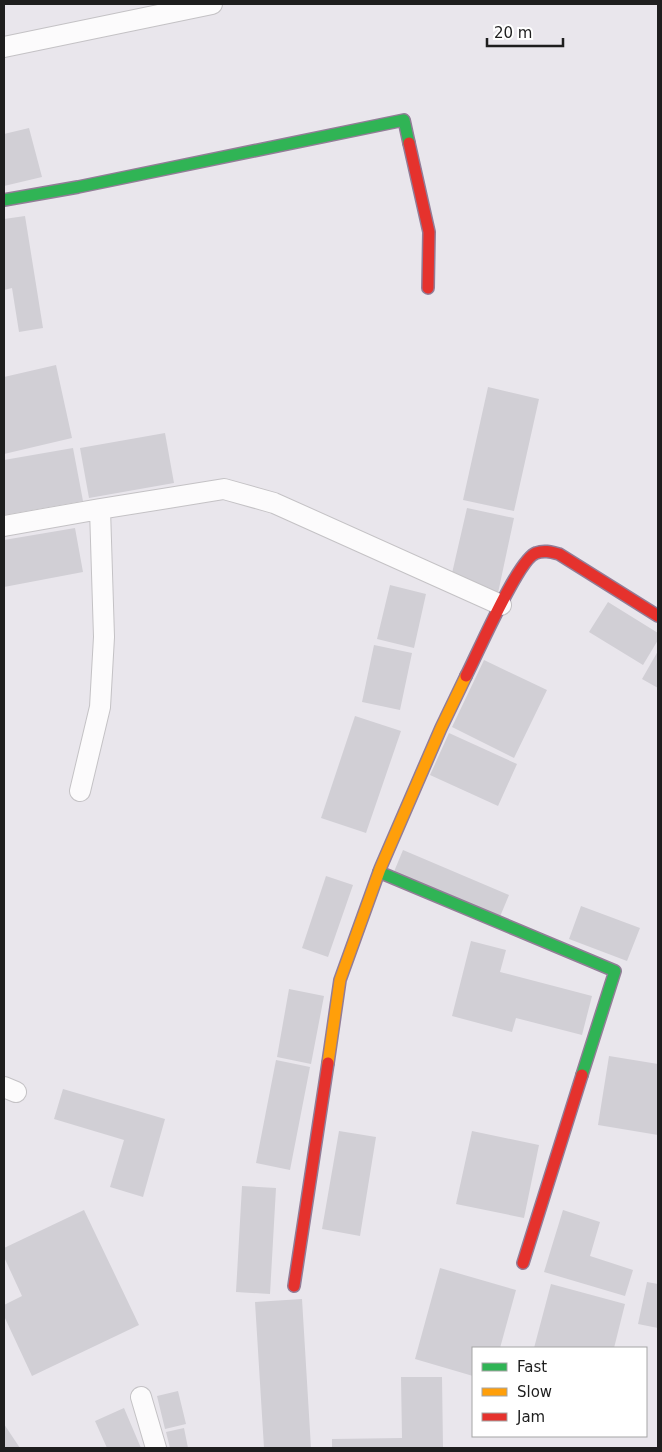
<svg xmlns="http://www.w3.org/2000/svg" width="662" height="1452" viewBox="0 0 662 1452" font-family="'DejaVu Sans',sans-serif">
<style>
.building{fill:#d1cfd5}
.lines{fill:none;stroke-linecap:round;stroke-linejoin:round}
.street-casing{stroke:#c4c2c5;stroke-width:22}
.fast-casing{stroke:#927d97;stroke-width:14}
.slow-casing{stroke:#927d97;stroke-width:14}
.jam-casing{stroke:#927d97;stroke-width:14}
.street{stroke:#fcfbfc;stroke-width:20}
.fast{stroke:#30b455;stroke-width:11}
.slow{stroke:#ff9f0a;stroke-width:11}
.jam{stroke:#e5322d;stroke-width:11}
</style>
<rect width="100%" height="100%" fill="#e9e6ec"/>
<path class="building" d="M29 128 42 177 4 186V134Z
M25 216 43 328 19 332 12 288 4 290V219Z
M56 365 72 438 4 454V377Z
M488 387 539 399 514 511 463 500Z
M165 433 174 483 89 498 80 448Z
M73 448 83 501 4 515V460Z
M467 508 514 518 498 593 450 582Z
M75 528 83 572 4 587V540Z
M390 585 426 594 414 648 377 639Z
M608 602 658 633V640L643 665 589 632Z
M374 645 412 653 400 710 362 702Z
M658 651V688L642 679Z
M484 660 547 690 514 758 452 727Z
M355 716 401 731 366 833 321 818Z
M449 733 517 764 498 806 430 775Z
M403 850 509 895 499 919 393 874Z
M326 876 353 885 328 957 302 948Z
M581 906 640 928 627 961 569 939Z
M471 941 506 950 500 972 592 996 582 1035 516 1018 512 1032 452 1016Z
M289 989 324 996 311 1064 277 1057Z
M609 1056 658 1064V1135L598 1125Z
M276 1060 310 1067 290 1170 256 1163Z
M63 1089 165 1119 143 1197 110 1187 124 1140 54 1119Z
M339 1131 376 1137 360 1236 322 1229Z
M472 1131 539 1145 524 1218 456 1204Z
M242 1186 276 1188 270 1294 236 1292Z
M84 1210 139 1325 32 1376 4 1316V1305L22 1296 4 1257V1248Z
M563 1210 600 1222 590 1256 633 1270 625 1296 544 1272Z
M440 1268 516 1290 500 1348H473V1376L415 1359Z
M647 1282 658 1284V1328L638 1324Z
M551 1284 625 1304 614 1348H534Z
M302 1299 311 1448H264L255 1302Z
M401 1377H442L443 1448H332V1439L402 1438Z
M178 1391 186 1424 165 1429 157 1396Z
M124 1408 141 1448H107L95 1421Z
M4 1424 20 1448H4Z
M184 1428 188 1448H170L166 1432Z"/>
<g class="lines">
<defs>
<path id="street" d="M4 47 212 4
M100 509 224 489 274 503 501 605
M4 526 100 509 104 637 100 707 80 791
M4 1087 16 1092
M141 1397 156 1448"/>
<path id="fast" d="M4 200 78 187 404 120 409 143
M379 872 615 971 582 1075"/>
<path id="slow" d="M328 1063 340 980 380 869 441 728 466 676"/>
<path id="jam" d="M409 143 429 232 428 288
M466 676C477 655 518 559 536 553 544 550 551 552 559 554L658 616
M523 1263 582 1075
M294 1286 328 1063"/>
</defs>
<use href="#street" class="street-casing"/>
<use href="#fast" class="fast-casing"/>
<use href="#slow" class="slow-casing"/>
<use href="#jam" class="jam-casing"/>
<use href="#street" class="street"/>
<use href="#fast" class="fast"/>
<use href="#slow" class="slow"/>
<use href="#jam" class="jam"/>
</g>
<rect width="662" height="1452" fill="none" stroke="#1e1e1e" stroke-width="10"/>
<rect x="472" y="1347" width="175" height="90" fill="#ffffff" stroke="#a5a5a5"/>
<rect x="482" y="1363" width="25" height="8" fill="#30b455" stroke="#a5a5a5"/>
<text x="517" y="1372" font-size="15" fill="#1e1e1e">Fast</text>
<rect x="482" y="1388" width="25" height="8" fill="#ff9f0a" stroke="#a5a5a5"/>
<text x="517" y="1397" font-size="15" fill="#1e1e1e">Slow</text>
<rect x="482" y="1413" width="25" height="8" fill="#e5322d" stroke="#a5a5a5"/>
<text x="517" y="1422" font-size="15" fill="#1e1e1e">Jam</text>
<path d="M487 38v8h76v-8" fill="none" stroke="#1e1e1e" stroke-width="2.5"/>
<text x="494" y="38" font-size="15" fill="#1e1e1e" stroke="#ffffff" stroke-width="4" paint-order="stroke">20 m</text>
</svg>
